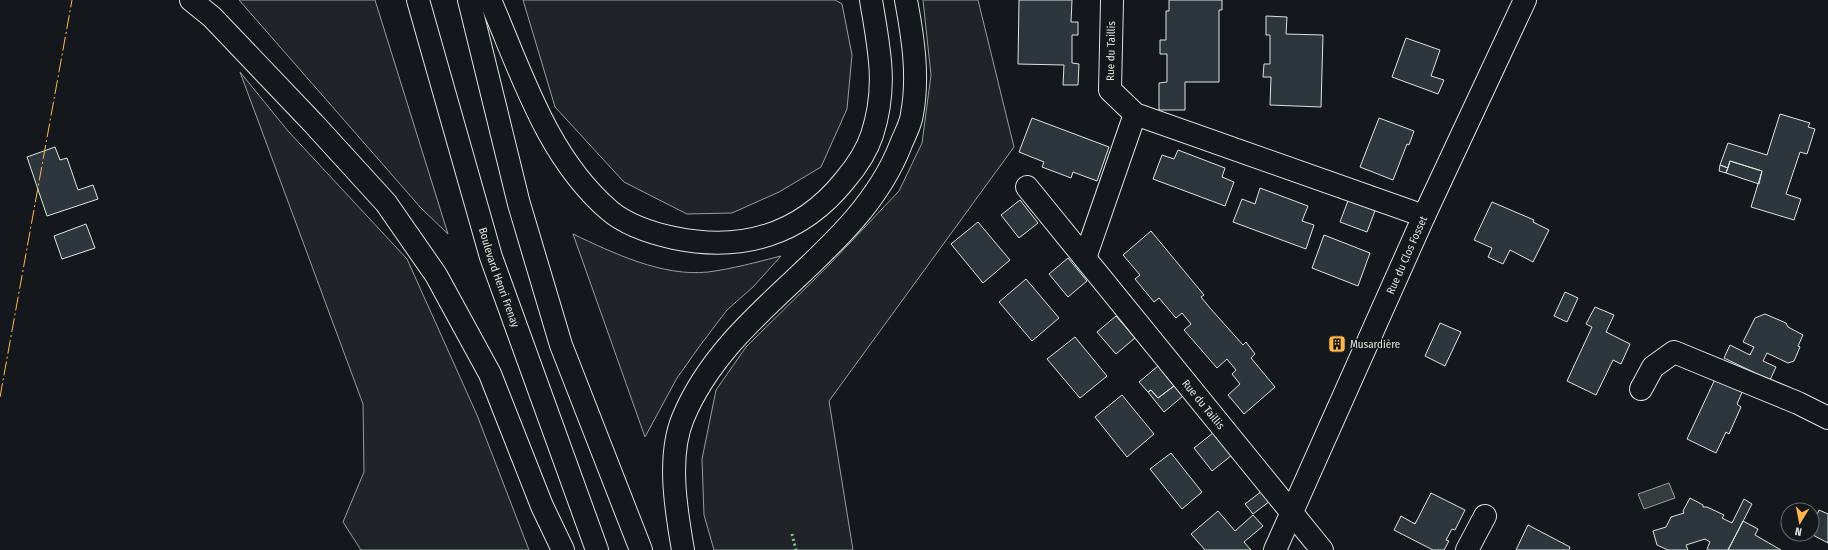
<svg xmlns="http://www.w3.org/2000/svg" width="1828" height="550" viewBox="0 0 1828 550" font-family="'Fira Sans Condensed',sans-serif">
<style>
.green{fill:#202428;stroke:#939e99}
.water{fill:#363b3e;stroke:#939e99}
.building{fill:#2c363c;stroke:#d8e6dc}
.lines{fill:none;stroke-linecap:round;stroke-linejoin:round}
.minor-casing{stroke:#d8e6dc;stroke-width:24}
.highway-casing{stroke:#d8e6dc;stroke-width:24}
.minor{stroke:#14181c;stroke-width:22}
.highway{stroke:#14181c;stroke-width:22}
.hedge{stroke:#8ac095;stroke-width:3;stroke-dasharray:2 3;stroke-linecap:butt}
.power{stroke:#ffb74d;stroke-width:1;stroke-dasharray:14 3 2 3;stroke-linecap:butt}
.labels{text-anchor:middle;dominant-baseline:central;stroke-width:3;stroke-linejoin:round;paint-order:stroke}
.street-label{font-size:11px;fill:#d8e6dc;stroke:#14181c}
.poi-label{font-size:11px;fill:#d8e6dc;stroke:#14181c;text-anchor:start}
</style>
<rect width="100%" height="100%" fill="#14181c"/>
<path class="green" d="M239 0H375L448 234 421 208Z
M523 0H835L842 4 852 55 847 109 821 167 779 192 732 213 687 214 624 182 555 107Z
M923 0H978L1014 147 829 401 853 550H714L704 515 702 459 716 390 746 347 830 264 899 191 922 143 931 75Z
M240 72 288 131 407 259 477 415 529 550H361L343 522 364 472 363 404Z
M573 234C613 253 663 277 708 272 732 269 757 262 781 256L753 287 727 310 699 347 677 378 645 437Z"/>
<path class="water" d="M1669 483 1675 498 1644 509 1638 494Z"/>
<path class="building" d="M1019 0H1072L1071 22H1078V35H1072V63L1079 64 1078 85H1063L1064 65 1018 64Z
M1169 0H1222V10H1219V82H1185V110H1159V83L1167 82V54H1160V40H1166V11H1169Z
M1266 16 1287 17 1286 34 1323 35 1321 107 1270 105 1271 77H1263L1264 64H1270V35H1266Z
M1406 38 1440 50 1431 76 1444 80 1438 94 1392 77Z
M1780 114 1810 123 1808 127 1815 129 1807 154 1800 152 1786 194 1801 199 1794 220 1751 207 1762 171 1730 161 1728 168 1720 165 1728 143 1767 155Z
M1032 118 1109 147 1097 181 1073 172 1071 178 1042 167 1044 162 1019 152Z
M1379 118 1414 131 1409 145 1407 144 1393 180 1360 167Z
M55 147 60 160 67 158 78 190 93 185 98 199 47 216 27 157Z
M1178 150 1225 168 1222 177 1234 182 1225 206 1153 179 1162 155 1174 159Z
M1730 161 1762 171 1759 184 1726 173Z
M1720 165 1728 168 1726 173 1719 171Z
M1260 188 1308 206 1302 221 1314 225 1306 249 1233 222 1242 199 1255 204Z
M1349 198 1376 208 1367 232 1340 222Z
M1020 200 1038 223 1019 238 1001 215Z
M1492 202 1534 220 1533 222 1549 230 1533 262 1510 250 1503 264 1488 257 1492 248 1474 240Z
M978 222 1010 260 983 283 951 244Z
M86 224 95 248 62 259 54 236Z
M1151 231 1204 295 1201 297 1210 308 1243 345 1246 342 1255 354 1251 358 1275 387 1244 414 1228 395 1240 384 1232 374 1236 370 1227 359 1217 368 1184 330 1191 324 1182 313 1176 318 1159 298 1154 302 1135 279 1140 275 1123 255Z
M1324 235 1370 253 1358 286 1312 268Z
M1068 258 1087 281 1068 297 1049 274Z
M1026 279 1059 318 1032 341 999 302Z
M1565 292 1578 298 1567 322 1554 316Z
M1595 307 1614 315 1606 332 1630 344 1621 364 1613 360 1596 395 1567 381 1592 327 1586 324Z
M1765 314 1786 323 1788 327 1803 335 1798 346 1800 347 1794 361 1788 363 1767 353 1763 361 1776 367 1770 380 1724 358 1730 345 1750 355 1754 347 1743 342 1755 318Z
M1116 316 1135 338 1116 354 1097 332Z
M1440 323 1461 332 1445 366 1425 356Z
M1336 336 1344 339 1338 352 1330 348Z
M1075 337 1107 376 1080 398 1047 359Z
M1158 366 1174 386 1158 398 1151 390 1148 392 1139 382Z
M1716 377 1743 390 1737 404 1741 407 1729 434 1726 432 1716 453 1687 439Z
M1174 386 1183 396 1164 412 1148 392 1151 390 1158 398Z
M1122 395 1154 434 1127 457 1095 417Z
M1213 433 1232 455 1212 471 1194 448Z
M1171 453 1202 492 1182 509 1150 469Z
M1262 491 1270 501 1253 514 1245 504Z
M1431 493 1465 510 1455 530 1452 529 1446 540 1449 541 1444 550H1433L1394 530 1401 516 1415 524Z
M1690 498 1703 505V507H1707L1724 515 1722 518 1732 523 1744 499 1752 504 1728 550H1709L1707 549 1710 542 1705 539 1686 545 1688 550H1668L1657 545 1653 531 1666 527 1671 517 1684 513 1683 511Z
M1819 510 1828 514V543L1811 534H1812V526Z
M1218 511 1235 531 1253 515 1263 526 1244 542 1251 550H1205L1191 534Z
M1743 521 1758 529 1755 535 1781 550H1728Z
M1528 525 1570 547 1569 550H1516Z"/>
<g class="lines">
<defs>
<g id="minor">
<path d="M1112 1 1110 90 1135 114 1424 216"/>
<path id="s1" d="M1027 187 1322 550"/>
<path d="M1085 258 1135 114"/>
<path d="M1641 389 1653 367 1674 352 1798 403 1828 418"/>
<path id="s2" d="M1275 550 1424 216 1525 0"/>
<path d="M1467 550 1485 516"/>
</g>
<g id="highway">
<path d="M191 0 212 17 314 124 386 203 436 275 490 374 542 506 563 550"/>
<path id="s3" d="M418 0 491 257 597 550"/>
<path d="M469 0 519 204 561 345 641 550"/>
<path d="M490 0C522 74 547 157 610 211 628 226 651 233 674 238 742 252 801 235 845 180 856 167 867 150 872 135 888 86 879 49 871 0"/>
<path d="M683 550C676 510 667 456 683 418 729 306 858 256 901 144 905 134 911 124 912 114 919 76 913 38 906 0"/>
</g>
</defs>
<use href="#minor" class="minor-casing"/>
<use href="#highway" class="highway-casing"/>
<use href="#minor" class="minor"/>
<use href="#highway" class="highway"/>
<path class="hedge" d="M792 534 796 550"/>
<path class="power" d="M0 397 72 0"/>
</g>
<defs>
<symbol id="building-square" viewBox="-11 -11 22 22"><rect x="-9" y="-9" width="18" height="18" rx="4" fill="#ffb74d" stroke="#14181c"/><path d="M-4-6H4V6H1V3H-1V6H-4ZM-2.5-4.3h1.7v1.8h-1.7ZM.8-4.3h1.7v1.8H.8ZM-2.5-1h1.7V.8h-1.7ZM.8-1h1.7V.8H.8Z" fill="#111"/></symbol>
</defs>
<g fill-rule="evenodd">
<use href="#building-square" x="1327" y="334" width="20" height="20"/>
</g>
<g class="labels">
<g class="street-label">
<text transform="translate(1111 51) rotate(-89)">Rue du Taillis</text>
<text stroke="none"><textPath href="#s2" startOffset="323">Rue du Clos Fosset</textPath></text>
<text stroke="none"><textPath href="#s3" startOffset="289">Boulevard Henri Frenay</textPath></text>
<text stroke="none"><textPath href="#s1" startOffset="280">Rue du Taillis</textPath></text>
</g>
<g class="poi-label">
<text x="1350" y="344">Musardière</text>
</g>
</g>
<g transform="translate(1800 522) rotate(190)"><circle r="19" fill="#14181c" stroke="#626a69"/>
<path d="M0-3L7 15L0 10L-7 15Z" fill="#ffb74d"/>
<text y="-6" font-size="11" font-weight="bold" text-anchor="middle" fill="#d8e6dc">N</text>
</g>
</svg>
